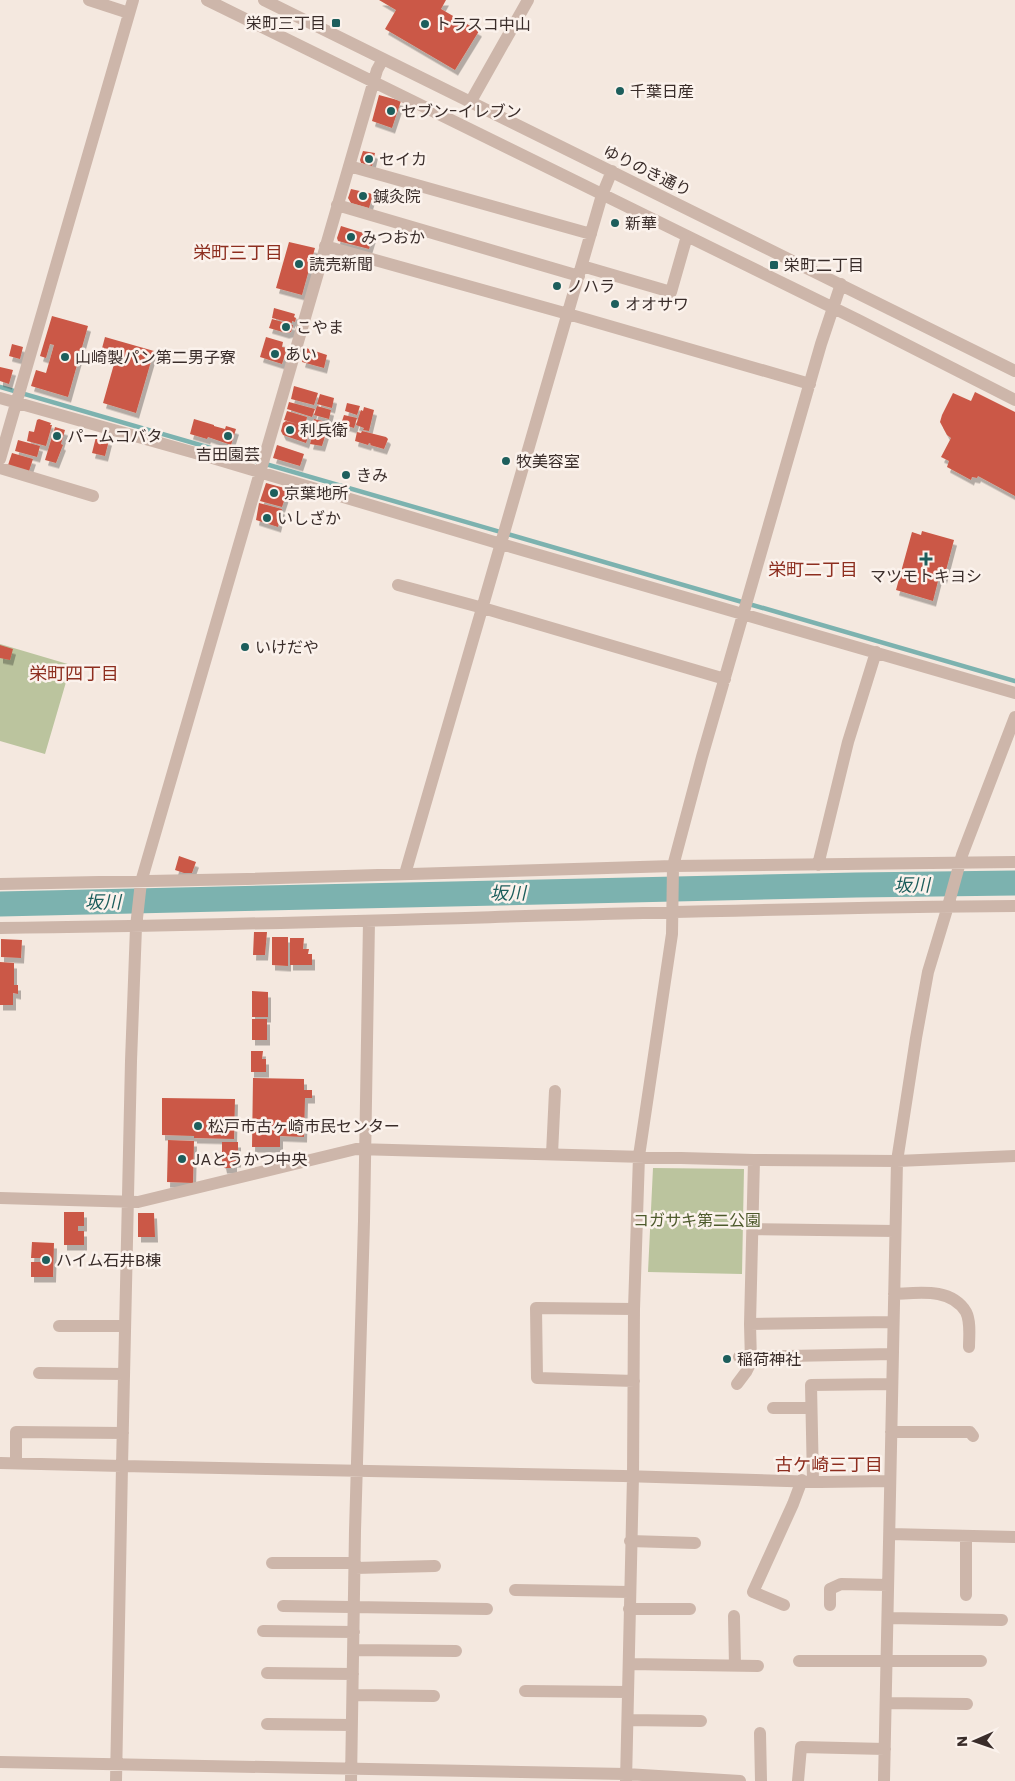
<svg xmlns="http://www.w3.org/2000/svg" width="1015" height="1781" viewBox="0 0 1015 1781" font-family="Poppins,'Noto Sans JP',sans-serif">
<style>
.green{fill:#bbc49e}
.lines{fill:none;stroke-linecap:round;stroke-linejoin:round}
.stream{stroke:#7cb2af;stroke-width:4.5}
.river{stroke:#7cb2af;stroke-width:25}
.building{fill:#cb5946;filter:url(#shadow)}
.minor{stroke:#cdb6aa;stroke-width:12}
.poi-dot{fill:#1d5e5c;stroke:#fbf2ec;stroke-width:2}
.labels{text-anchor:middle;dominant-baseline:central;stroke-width:5;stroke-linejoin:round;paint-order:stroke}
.poi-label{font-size:16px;fill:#3a2d2a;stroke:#fbf2ec;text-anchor:start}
.street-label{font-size:16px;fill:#3a2d2a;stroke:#fbf2ec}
.park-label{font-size:16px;fill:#4d5a2c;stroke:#fbf2ec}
.neighbourhood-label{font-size:18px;fill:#8d2e1f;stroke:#fbf2ec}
.water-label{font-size:18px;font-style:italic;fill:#1d5e5c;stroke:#fbf2ec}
</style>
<defs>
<filter id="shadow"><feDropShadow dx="3" dy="5.5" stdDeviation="0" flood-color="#0004"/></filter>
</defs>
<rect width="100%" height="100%" fill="#f4e8df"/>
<path class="green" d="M0 644 71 665 45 754 0 741Z
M653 1168 744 1169 742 1274 648 1272Z"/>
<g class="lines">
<path class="stream" d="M0 387 1015 681"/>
<path class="river" d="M0 904 856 885 1015 883"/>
</g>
<path class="building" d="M379 0H446L441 9 479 31 455 70 385 29 396 10Z
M379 95 401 101 392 128 372 121Z
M363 151 375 153 372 166 361 163 360 160Z
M351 189 373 194 369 208 351 203 348 198Z
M341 226 373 236 369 249 338 241 337 238Z
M289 242 315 248 302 295 276 288Z
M274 308 295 314 294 317 296 318 295 322 292 321V323L272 318Z
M52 316 88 326 68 397 31 386 36 370 46 373 54 345 50 344 46 358 40 356Z
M272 319 293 325 291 332 286 333 269 328Z
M105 337 154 351 136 413 103 403 116 357 101 352Z
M266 337 283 342 282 347 287 348 282 364 260 357Z
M12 344 23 347 20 359 9 356Z
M306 348 327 355 324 368 302 362Z
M0 367 13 370 9 384 0 381Z
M294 386 318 393 314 405 291 399Z
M975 392 1015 412V496L978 476 977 478 972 477 971 480 947 467 949 461 941 457 951 438 947 435 940 422 942 415 953 393 971 401Z
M320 394 334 398 332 408 317 404Z
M289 402 315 409 312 417 287 409Z
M347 403 360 406 357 415 345 411Z
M317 406 331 410 329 419 314 415Z
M364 407 374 410 369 431 363 430 364 428 356 425 361 410 363 411Z
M287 411 307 417 305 427 311 428 306 443 283 435 281 431 283 423 286 421 298 424 284 420Z
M344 415 357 418 354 428 341 424Z
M39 419 51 423 50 425H52L46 446 27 441 29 431 34 432 37 420Z
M194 419 214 425V426L225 429 226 426 236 429 231 445 208 437 207 439 190 434Z
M314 419 330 423 327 432 311 428Z
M55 427 65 430 61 444 63 445 56 463 45 460Z
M314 430 326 433 322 446 310 444Z
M362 431 386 437 388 439 384 449 370 445 371 444 369 443 368 445 355 441 357 432 361 433Z
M96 437 109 440 105 456 92 453Z
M18 440 40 446 37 457 15 451Z
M277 445 304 454 300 466 273 458Z
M12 453 33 459 28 474 8 465Z
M266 483 288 489 282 507 260 501Z
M259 503 282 509 278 527 256 520Z
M922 531 954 540 944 578 939 577 933 601 896 590 912 532 921 535Z
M0 645 13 649 10 660 0 658Z
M179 856 196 862 192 873H184L175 870Z
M254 932H267L265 955H253Z
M272 937H288V966L272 965Z
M290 938H304L303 949H309L308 954H312V965H290Z
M1 939 22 940 21 958 1 957Z
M0 962 14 963V985H18V994L13 993V1005H0Z
M252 991 268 992V1017H252Z
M252 1019H267V1040H252Z
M251 1051H263L262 1059H266V1072H251Z
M253 1078 304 1079V1090H312V1098H305L304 1137 280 1136V1147H252Z
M162 1098 235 1099 234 1139 194 1138V1136L162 1135Z
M168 1140 194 1141 193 1183 167 1182Z
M222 1142H238V1162H234V1168H224L223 1163H222Z
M64 1212H84V1226H78V1231H84V1245H64Z
M138 1213H154L155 1237H138Z
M32 1242 54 1243 53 1277H31V1262H40V1258H31Z"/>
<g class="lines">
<path class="minor" d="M89 0 129 13
M207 0 858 320 1015 400
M264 0 1015 371
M471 101 528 0
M349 166 591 234
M337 205 579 276
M325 246 568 314 810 384
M582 266 671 292 687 236
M0 398 199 454 501 544 1015 693
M0 459 133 0
M0 468 93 496
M398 585 483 608 725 679
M818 865 848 742 876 652
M405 874 602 195 612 171
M0 884 247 879 673 866 1015 862
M0 928C338 925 677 908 1015 906
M552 1154 555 1091
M0 1198 138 1202 356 1149 754 1160 897 1161 1015 1156
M753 1229 895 1231
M894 1294C918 1293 951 1287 966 1312 971 1322 969 1337 969 1347
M750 1324 893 1322
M59 1326H125
M739 1357 893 1354
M39 1373 124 1374
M634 1381 537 1378 536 1308 634 1309
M737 1384 746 1372 751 1362 750 1324 754 1160
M773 1408H811
M891 1432H970L973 1436
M0 1463 122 1466 131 1061 136 927 141 882 377 70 383 59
M16 1463V1432L123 1433
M813 1481 811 1385 892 1384
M890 1534 1015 1537
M630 1541 695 1543
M272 1563H355
M355 1568 435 1566
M515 1590 629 1592
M966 1595V1536
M784 1605 753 1592 793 1504 802 1480
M830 1605V1589L841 1584 888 1585
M283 1606 487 1609
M629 1609H690
M734 1616 735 1666
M888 1618 1002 1620
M263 1631 354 1632
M354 1650 456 1651
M799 1661H981
M629 1664 758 1666
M267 1673 353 1674
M525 1691 628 1692
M353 1695 434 1696
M886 1703 967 1704
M628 1720 701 1721
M267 1724 352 1725
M760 1733 761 1781
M0 1762 626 1774 740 1781
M116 1781 122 1466 623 1476 820 1482 890 1481
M351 1781 355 1531 364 1221 369 921
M626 1781 633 1476 634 1309 639 1156 672 934 673 866 702 757 821 344 841 284
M798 1781 801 1747 885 1749
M884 1781 897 1161 916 1038 928 972 948 906 962 855 1015 717"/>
</g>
<g class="poi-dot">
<rect x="331" y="18" width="10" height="10" rx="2.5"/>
<circle cx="425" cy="24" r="5"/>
<circle cx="620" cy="91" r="5"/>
<circle cx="391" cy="111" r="5"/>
<circle cx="369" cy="159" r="5"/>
<circle cx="363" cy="196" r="5"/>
<circle cx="615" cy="223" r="5"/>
<circle cx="351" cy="237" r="5"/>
<circle cx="299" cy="264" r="5"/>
<rect x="769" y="260" width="10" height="10" rx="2.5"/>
<circle cx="557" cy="286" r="5"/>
<circle cx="615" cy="304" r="5"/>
<circle cx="286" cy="327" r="5"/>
<circle cx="275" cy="354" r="5"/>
<circle cx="65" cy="357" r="5"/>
<circle cx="290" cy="430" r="5"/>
<circle cx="57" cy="436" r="5"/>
<circle cx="228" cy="436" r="5"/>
<circle cx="506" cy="461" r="5"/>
<circle cx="346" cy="475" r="5"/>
<circle cx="274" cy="493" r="5"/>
<circle cx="267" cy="518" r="5"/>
<path d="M923.5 551.5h5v5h5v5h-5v5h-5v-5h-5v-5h5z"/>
<circle cx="245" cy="647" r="5"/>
<circle cx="198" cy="1126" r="5"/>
<circle cx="182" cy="1159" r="5"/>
<circle cx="46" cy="1260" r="5"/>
<circle cx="727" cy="1359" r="5"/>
</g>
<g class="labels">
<g class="poi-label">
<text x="326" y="23" text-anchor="end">栄町三丁目</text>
<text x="435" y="24">トラスコ中山</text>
<text x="630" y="91">千葉日産</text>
<text x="401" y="111">セブン-イレブン</text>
<text x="379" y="159">セイカ</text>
<text x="373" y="196">鍼灸院</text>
<text x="625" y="223">新華</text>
<text x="361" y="237">みつおか</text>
<text x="309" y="264">読売新聞</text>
<text x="784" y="265">栄町二丁目</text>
<text x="567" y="286">ノハラ</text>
<text x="625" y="304">オオサワ</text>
<text x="296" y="327">こやま</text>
<text x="285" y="354">あい</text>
<text x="75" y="357">山崎製パン第二男子寮</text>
<text x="300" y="430">利兵衛</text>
<text x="67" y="436">パームコバタ</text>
<text x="228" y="454" text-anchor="middle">吉田園芸</text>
<text x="516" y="461">牧美容室</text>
<text x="356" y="475">きみ</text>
<text x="284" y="493">京葉地所</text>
<text x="277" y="518">いしざか</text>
<text x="926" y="576" text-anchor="middle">マツモトキヨシ</text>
<text x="255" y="647">いけだや</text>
<text x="208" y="1126">松戸市古ヶ崎市民センター</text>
<text x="192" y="1159">JAとうかつ中央</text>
<text x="56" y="1260">ハイム石井B棟</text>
<text x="737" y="1359">稲荷神社</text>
</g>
<g class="street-label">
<text transform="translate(647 171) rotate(26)">ゆりのき通り</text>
</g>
<g class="park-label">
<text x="697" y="1220">コガサキ第二公園</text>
</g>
<g class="neighbourhood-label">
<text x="238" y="252">栄町三丁目</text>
<text x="813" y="569">栄町二丁目</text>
<text x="74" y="673">栄町四丁目</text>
<text x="829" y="1464">古ケ崎三丁目</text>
</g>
<g class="water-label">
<text transform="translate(912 885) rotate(-1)">坂川</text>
<text transform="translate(508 893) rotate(-1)">坂川</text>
<text transform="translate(103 902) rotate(-1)">坂川</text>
</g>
</g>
<g transform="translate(975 1741) rotate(268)" stroke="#fbf2ec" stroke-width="4" paint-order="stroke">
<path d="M0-4L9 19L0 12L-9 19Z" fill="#3a2d2a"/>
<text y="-8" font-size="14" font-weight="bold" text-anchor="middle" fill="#3a2d2a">N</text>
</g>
</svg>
